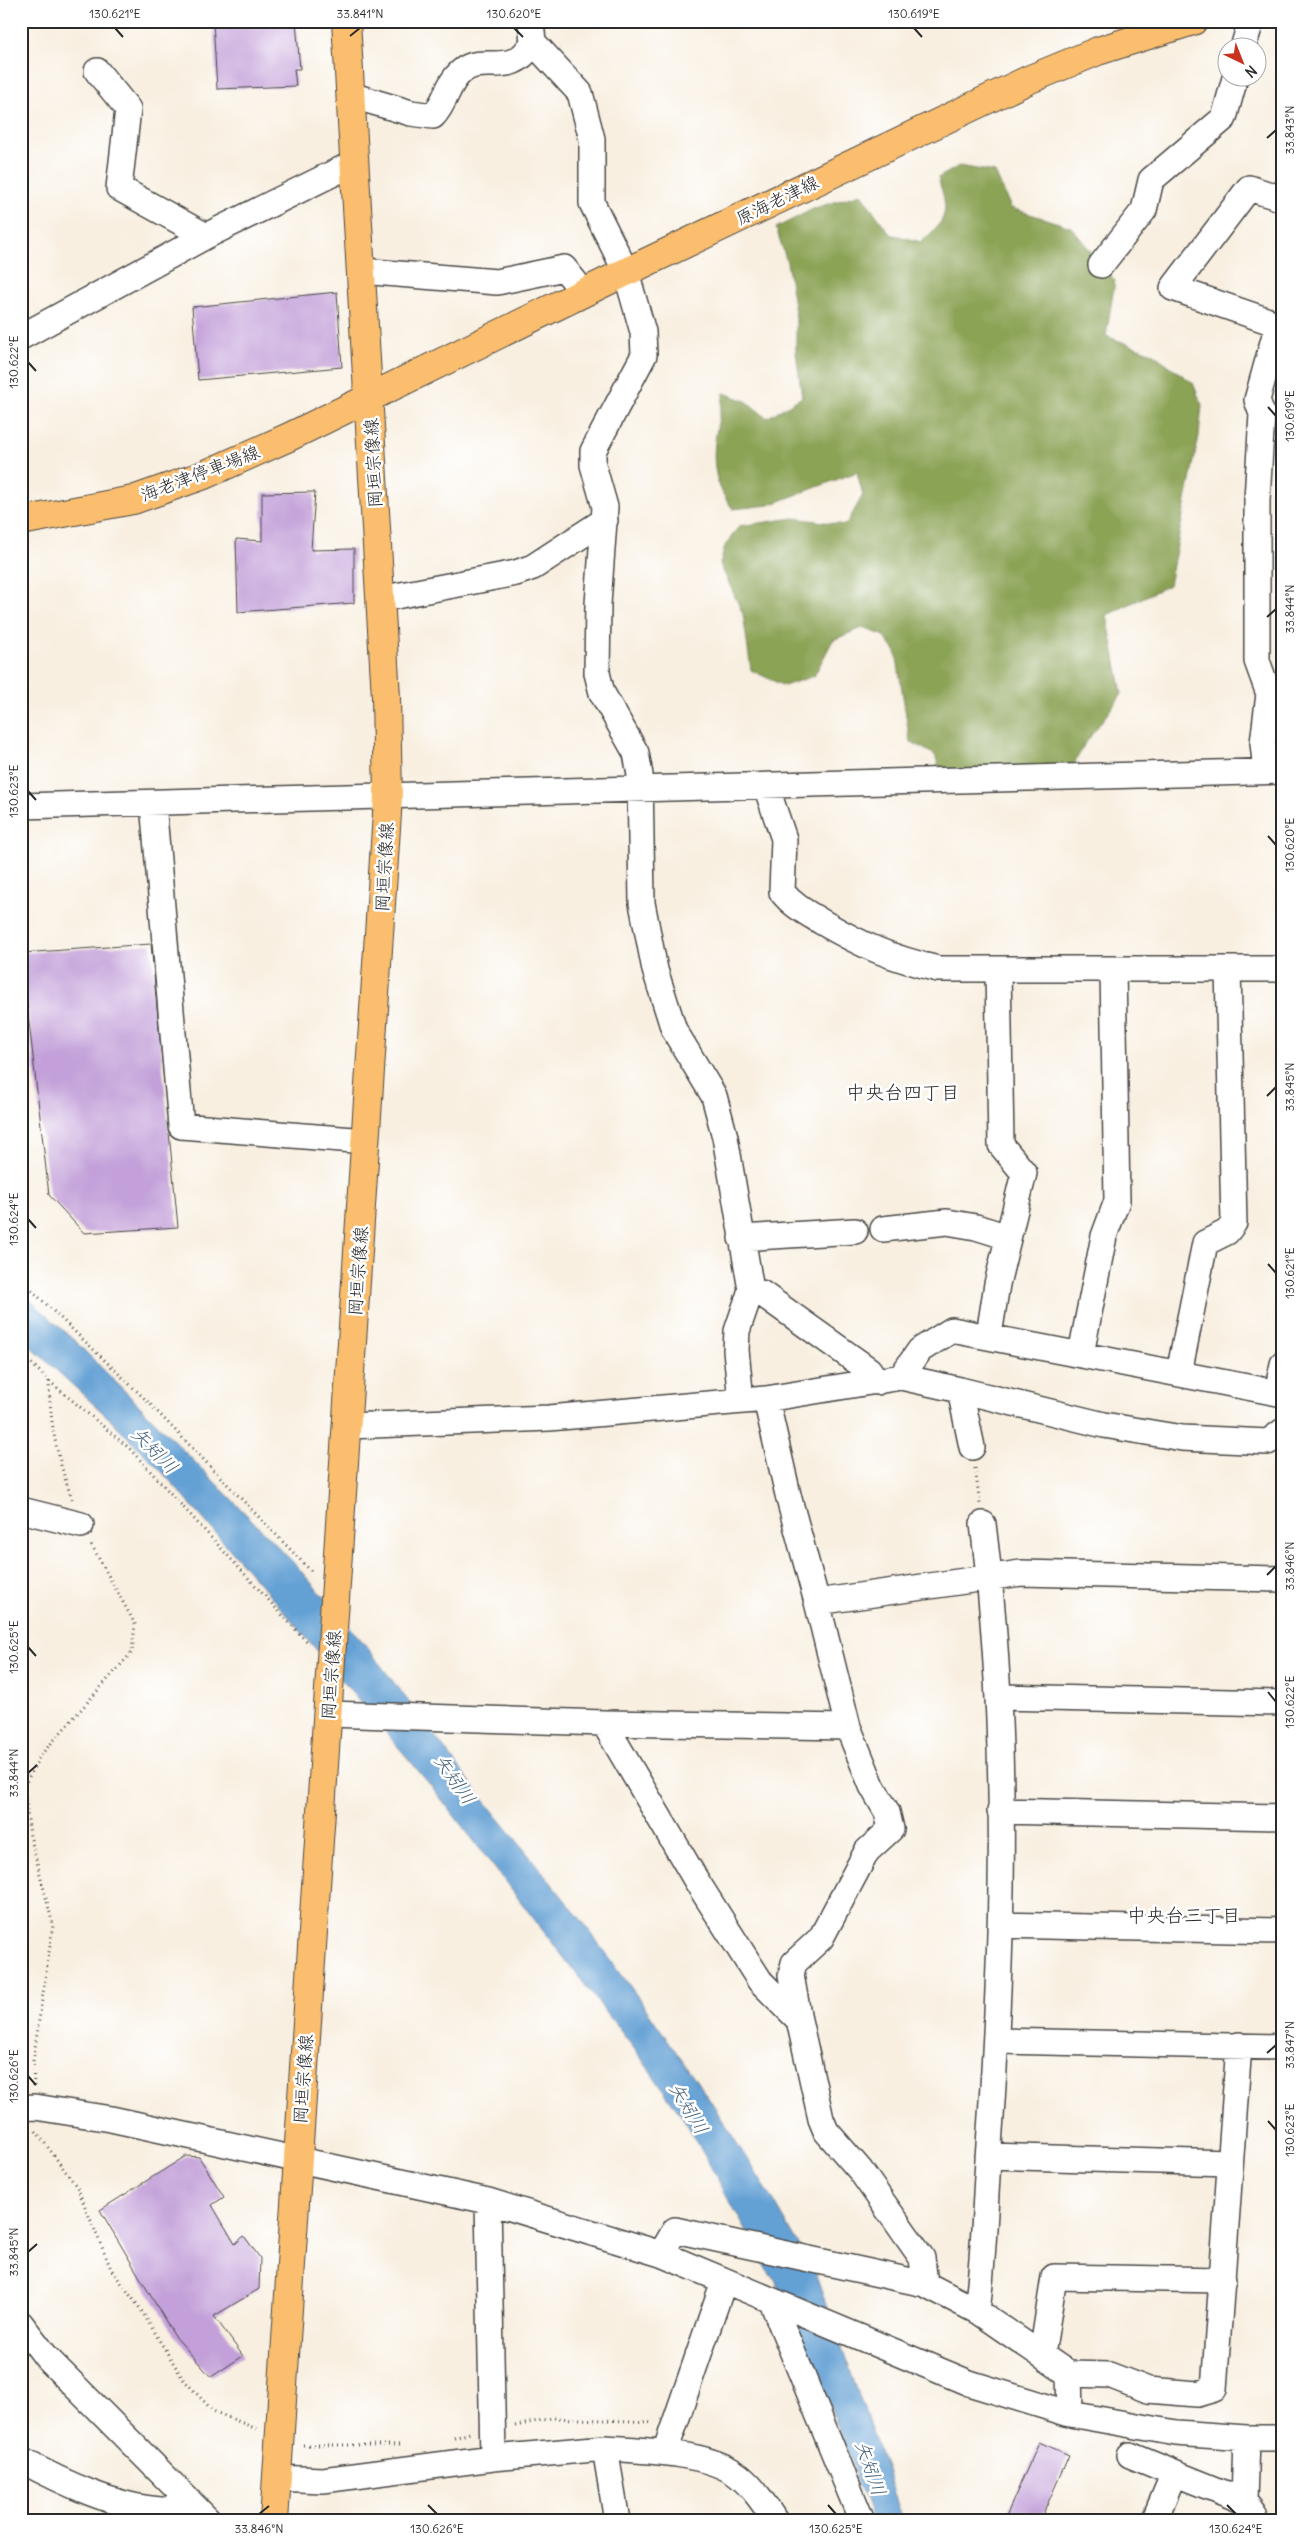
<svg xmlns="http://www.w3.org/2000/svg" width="1304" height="2542" viewBox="0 0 1304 2542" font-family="Delius,'Klee One',sans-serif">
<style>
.forest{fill:#8ba354;stroke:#5b6740}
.water{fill:#64a0d4;stroke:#486680}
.building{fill:#c3a0d9}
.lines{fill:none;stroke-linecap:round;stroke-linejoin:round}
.minor-casing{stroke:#4a4846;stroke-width:28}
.major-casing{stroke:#4a4846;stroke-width:30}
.path{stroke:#4a4846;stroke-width:3;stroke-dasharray:1 4;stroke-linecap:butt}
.minor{stroke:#fff;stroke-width:25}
.major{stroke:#fabe6e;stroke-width:28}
.ticks{fill:none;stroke:#2b2b2b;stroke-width:2}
.labels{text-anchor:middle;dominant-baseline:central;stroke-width:5;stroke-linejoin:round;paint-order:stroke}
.street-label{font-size:18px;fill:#2b2b2b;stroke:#fff}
.neighbourhood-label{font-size:19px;fill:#2b2b2b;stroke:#fff}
.water-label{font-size:19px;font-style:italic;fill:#456077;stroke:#fff}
.neatline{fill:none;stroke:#2b2b2b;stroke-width:2}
.ticks-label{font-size:12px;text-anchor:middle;fill:#2b2b2b}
</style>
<rect width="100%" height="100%" fill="#fff"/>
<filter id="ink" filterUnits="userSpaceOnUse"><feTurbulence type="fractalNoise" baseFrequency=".02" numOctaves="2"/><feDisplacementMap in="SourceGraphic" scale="10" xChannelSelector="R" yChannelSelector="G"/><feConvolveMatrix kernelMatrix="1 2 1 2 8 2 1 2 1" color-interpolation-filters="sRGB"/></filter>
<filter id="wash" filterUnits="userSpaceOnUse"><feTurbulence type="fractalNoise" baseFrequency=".0096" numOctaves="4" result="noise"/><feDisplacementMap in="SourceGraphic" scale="20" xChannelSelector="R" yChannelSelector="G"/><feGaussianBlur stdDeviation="1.12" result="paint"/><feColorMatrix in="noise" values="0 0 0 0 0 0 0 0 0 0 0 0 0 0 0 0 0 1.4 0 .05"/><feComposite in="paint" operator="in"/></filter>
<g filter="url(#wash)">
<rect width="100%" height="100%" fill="#f8efe0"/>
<path class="forest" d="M959 166 995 172 1011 208 1071 227 1115 281 1106 336 1152 353 1193 383 1202 405 1199 436 1169 585 1107 615 1122 694 1084 745 1074 764 1055 775 942 776 935 755 910 741 896 652 883 635 862 628 833 640 814 676 784 686 751 670 743 614 720 564 725 546 739 526 794 518 846 525 863 495 857 472 769 505 733 509C703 472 716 435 724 393L746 401 767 418 802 397 796 352V318L787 262 776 228 815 208 861 194 890 234 921 242C949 218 949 212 938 178Z"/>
<path class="water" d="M21 1292 74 1340 200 1467 293 1562 363 1642 480 1795 582 1921 635 1993 707 2096 773 2200 816 2275 904 2521H872L834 2416 777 2286 687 2124 636 2051 432 1787 282 1609 163 1473 111 1420 21 1338Z"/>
<g id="blocks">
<path class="building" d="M213 21H296L300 69H294L296 86 217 89Z
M337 292 342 367 198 380 192 307Z
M315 492 311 550 354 549V603L238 612 236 539 262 541V493Z
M151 944 178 1227 84 1233 49 1195 21 953Z
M186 2156 199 2157 224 2197 212 2205 235 2244 244 2236 260 2258 259 2289 214 2316 243 2356 211 2377 174 2335 100 2210Z
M1039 2442 1069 2455 1040 2521H1004Z"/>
</g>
</g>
<g filter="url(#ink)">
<use href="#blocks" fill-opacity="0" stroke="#4a4846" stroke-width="1"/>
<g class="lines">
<defs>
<path id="minor" d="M531 21 533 42 580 93 592 139V203L626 272 643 332 644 355 593 451V465L605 507 598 604 597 673 602 693 636 753 640 775 642 903 655 970 674 1030 714 1096 725 1137 751 1290 737 1331 736 1350 741 1401
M1243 48 1251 21
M97 71 128 109 119 188 206 236
M350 95 411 113 433 116C446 103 447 83 462 71 484 53 512 80 533 42
M1283 199 1249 188 1173 288 1283 326
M1101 265 1144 210 1151 180 1224 118 1235 78
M361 271 497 282 564 268 584 293
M21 337 206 236 354 163
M380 599 516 573 533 567 605 520
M1266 771 1263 743 1269 694 1257 661V500L1262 414 1257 400 1278 324
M766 786 784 839 782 892C793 906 807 913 822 922 863 946 891 958 938 969H1283
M153 803 181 1126 366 1141
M21 806 1283 771
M883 1229 947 1222 976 1227 1008 1237
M741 1238 855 1231
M751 1290 761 1293 869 1370 877 1382
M989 1335 997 1284 1024 1173 1001 1145 998 969
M1081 1354 1104 1236 1117 1201 1113 969
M1179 1373 1205 1243 1227 1232 1234 1223 1228 969
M901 1377 920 1350 952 1330 1283 1394
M960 1390 1104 1425 1182 1438 1268 1442 1283 1431
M1277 1392 1283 1364
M348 1426 549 1418 766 1399 901 1377 960 1390 972 1447
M21 1510 81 1525
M817 1602 1021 1573 1283 1579
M999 1697 1283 1703
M328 1714 604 1723 848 1727 817 1602 789 1499 766 1399
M604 1723 696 1880 760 1981 799 2020 821 2119 826 2131 860 2170 922 2258 925 2284
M1000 1811 1283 1817
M1000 1925 1283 1931
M799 2020 791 1975 794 1963 821 1938 867 1851 891 1829 887 1812 872 1786 848 1727
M997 2041 1283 2047
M21 2108 35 2107 111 2119 488 2201 661 2254 969 2383 1070 2414 1176 2433 1246 2438H1283
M988 2156 1230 2163
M661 2254 675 2230 925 2284 977 2311 1069 2374 1070 2414
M772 2302 862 2521
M977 2311C984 2256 985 2200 989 2145 1004 1939 1009 1730 983 1524
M21 2324 47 2358 209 2521
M1042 2355 1054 2277 1223 2280
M1069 2374 1109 2375 1148 2390 1197 2394 1214 2389 1239 2045
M1246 2438 1244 2501 1254 2514 1255 2521
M605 2448C641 2450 710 2452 739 2476 754 2488 765 2505 775 2521
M665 2452 724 2281
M1130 2455 1174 2473 1154 2521
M493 2458 605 2448 617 2521
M21 2460C62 2482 114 2507 161 2510 170 2511 182 2505 191 2503
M1174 2473 1244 2501
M276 2478 323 2480 493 2458 488 2201"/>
<path id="major" d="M21 521 133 500 204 475 289 437 626 272 1028 80 1098 51 1193 21
M274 2521 388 798 386 697 346 21"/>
</defs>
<use href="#minor" class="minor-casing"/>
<use href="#major" class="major-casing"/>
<path class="path" d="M21 1280 146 1400 312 1572
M21 1353 49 1381 129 1448 308 1643
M49 1381C50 1424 57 1458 72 1499
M975 1468 980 1504
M34 2086 33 2061 53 1925 30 1835 24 1787 39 1757 132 1652 135 1624 91 1544
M36 2131 77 2187 111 2269 141 2310 183 2379 213 2411 257 2429
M515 2426 552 2418 653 2422
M454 2438 470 2433
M303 2445H399"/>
<use href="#minor" class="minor"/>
<use href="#major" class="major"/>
</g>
</g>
<path class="ticks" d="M115 28 123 37M514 28 523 37M914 28 922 37M350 36 360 28M1267 138 1276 130M28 362 36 371M1268 407 1276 416M1267 617 1276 609M28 791 36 800M1268 836 1276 845M1267 1096 1276 1087M28 1219 36 1228M1268 1264 1276 1273M1267 1575 1276 1566M28 1647 36 1656M1268 1692 1276 1702M28 1773 37 1765M1267 2053 1276 2045M28 2076 36 2085M1268 2121 1276 2130M28 2252 37 2244M428 2505 437 2514M828 2505 836 2514M1227 2505 1236 2514M259 2514 269 2506"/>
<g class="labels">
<g class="street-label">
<text transform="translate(777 200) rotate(-26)">原海老津線</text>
<text transform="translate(373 463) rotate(-93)">岡垣宗像線</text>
<text transform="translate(200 473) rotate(-21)">海老津停車場線</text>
<text transform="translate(384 867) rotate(-87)">岡垣宗像線</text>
<text transform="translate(358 1271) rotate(-86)">岡垣宗像線</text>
<text transform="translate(331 1675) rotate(-86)">岡垣宗像線</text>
<text transform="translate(303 2079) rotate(-86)">岡垣宗像線</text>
</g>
<g class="neighbourhood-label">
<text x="903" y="1092">中央台四丁目</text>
<text x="1184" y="1915">中央台三丁目</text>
</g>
<g class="water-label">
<text transform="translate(155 1450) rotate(45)">矢矧川</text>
<text transform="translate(455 1779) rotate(55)">矢矧川</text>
<text transform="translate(689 2108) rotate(59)">矢矧川</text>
<text transform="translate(871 2468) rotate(71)">矢矧川</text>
</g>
</g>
<rect width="1304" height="2542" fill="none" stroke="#fff" stroke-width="55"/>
<g transform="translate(1242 62) rotate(137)"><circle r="24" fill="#ffffff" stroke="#aaaaaa"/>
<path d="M0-4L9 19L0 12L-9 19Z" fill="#c8321e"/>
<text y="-8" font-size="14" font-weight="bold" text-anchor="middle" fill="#2b2b2b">N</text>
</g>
<rect x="28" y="28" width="1248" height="2486" class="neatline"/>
<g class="ticks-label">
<text x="115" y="18">130.621°E</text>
<text x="360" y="18">33.841°N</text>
<text x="514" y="18">130.620°E</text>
<text x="914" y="18">130.619°E</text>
<text transform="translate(1290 130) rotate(-90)" y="4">33.843°N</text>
<text transform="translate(14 362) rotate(-90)" y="4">130.622°E</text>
<text transform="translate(1290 416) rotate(-90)" y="4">130.619°E</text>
<text transform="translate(1290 609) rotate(-90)" y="4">33.844°N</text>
<text transform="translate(14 791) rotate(-90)" y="4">130.623°E</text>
<text transform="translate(1290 845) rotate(-90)" y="4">130.620°E</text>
<text transform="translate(1290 1087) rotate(-90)" y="4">33.845°N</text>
<text transform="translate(14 1219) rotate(-90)" y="4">130.624°E</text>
<text transform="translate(1290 1273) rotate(-90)" y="4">130.621°E</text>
<text transform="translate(1290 1566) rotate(-90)" y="4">33.846°N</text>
<text transform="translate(14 1647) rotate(-90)" y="4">130.625°E</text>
<text transform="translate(1290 1702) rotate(-90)" y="4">130.622°E</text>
<text transform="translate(14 1773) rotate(-90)" y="4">33.844°N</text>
<text transform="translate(1290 2045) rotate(-90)" y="4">33.847°N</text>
<text transform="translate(14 2076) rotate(-90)" y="4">130.626°E</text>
<text transform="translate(1290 2130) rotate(-90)" y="4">130.623°E</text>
<text transform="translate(14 2252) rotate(-90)" y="4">33.845°N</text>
<text x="259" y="2533">33.846°N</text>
<text x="437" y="2533">130.626°E</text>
<text x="836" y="2533">130.625°E</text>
<text x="1236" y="2533">130.624°E</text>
</g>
</svg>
